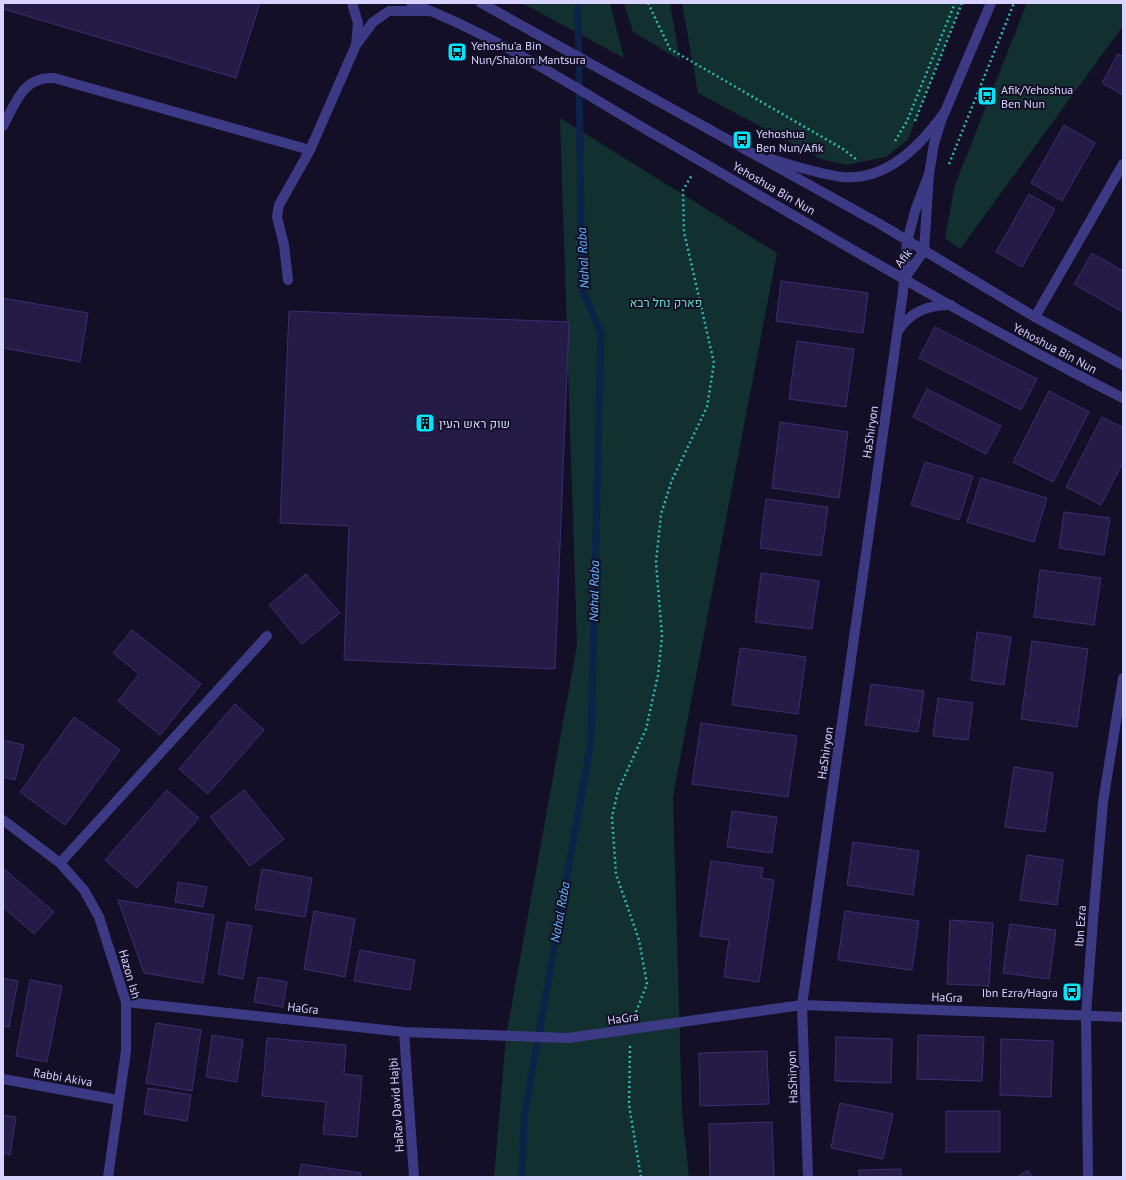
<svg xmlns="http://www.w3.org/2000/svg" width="1126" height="1180" viewBox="0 0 1126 1180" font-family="'PT Sans',Heebo,sans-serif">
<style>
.green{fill:#12302f}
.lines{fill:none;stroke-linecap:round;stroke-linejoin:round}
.stream{stroke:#0c2248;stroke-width:7}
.building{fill:#241b47;stroke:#3b2d73}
.path{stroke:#2fb8b0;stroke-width:2.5;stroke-dasharray:2 3;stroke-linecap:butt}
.service{stroke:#3d3a85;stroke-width:10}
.minor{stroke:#3d3a85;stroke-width:10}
.tertiary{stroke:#3d3a85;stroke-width:10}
.labels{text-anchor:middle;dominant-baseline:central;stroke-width:4;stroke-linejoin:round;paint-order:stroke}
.poi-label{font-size:12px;fill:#d9d4ff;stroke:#130f26;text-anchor:start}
.street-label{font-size:12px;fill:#d9d4ff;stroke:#130f26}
.park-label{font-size:12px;fill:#5fe0c0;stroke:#130f26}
.water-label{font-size:13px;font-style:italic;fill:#62b6ff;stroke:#130f26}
</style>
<rect width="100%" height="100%" fill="#130f26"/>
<path class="green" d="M522 3H610L624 58Z
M624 3H670L680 60 633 32Z
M682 3H962L908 139 886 157 846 165 821 159 698 93Z
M1027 3H1123V26L960 249 945 238 955 185Z
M560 118 777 253 673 796 682 1111 689 1177H494L506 1036 577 645Z"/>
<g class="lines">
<path class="stream" d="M522 1177 524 1118 591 741 601 333 582 289 578 3"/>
</g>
<path class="building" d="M3 3H260L236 78 3 9Z
M1118 54 1123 56V95L1102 83Z
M1064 125 1095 143 1062 201 1031 183Z
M1029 194 1055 209 1022 267 996 252Z
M1092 253 1123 271V312L1074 284Z
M781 281 868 293 863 333 776 321Z
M3 298 88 313 80 362 3 348Z
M289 311 569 322 555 669 344 660 349 526 280 523Z
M935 327 1037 379 1021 410 919 358Z
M797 341 854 349 846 407 789 399Z
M927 389 1001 426 986 454 913 417Z
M1049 391 1089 412 1053 482 1013 462Z
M1102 417 1123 428V462L1101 505 1066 487Z
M780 422 848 432 839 498 772 488Z
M925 462 973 476 959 520 911 505Z
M981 478 1047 498 1034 542 967 522Z
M766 499 828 507 821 556 760 548Z
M1064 512 1110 518 1104 555 1059 548Z
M1040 570 1101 578 1094 625 1034 617Z
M761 573 819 581 812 629 755 622Z
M306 574 340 613 302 644 269 605Z
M132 630 201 684 160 735 118 701 139 674 113 653Z
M977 632 1011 637 1004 685 971 680Z
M1032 641 1088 649 1077 727 1021 719Z
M740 648 806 657 798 714 732 705Z
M871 684 924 691 918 732 865 725Z
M938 698 973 703 968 740 933 736Z
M235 704 264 730 208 794 179 769Z
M74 717 120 750 65 825 20 792Z
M701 723 797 736 788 797 692 784Z
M3 740 24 745 15 780 3 777Z
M1014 767 1053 773 1045 832 1005 827Z
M167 790 199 818 137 888 105 860Z
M244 790 284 839 250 866 210 817Z
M732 811 777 817 772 853 727 847Z
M853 842 919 851 913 895 847 885Z
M1027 855 1063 860 1057 905 1020 900Z
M711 861 763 868 761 878 774 880 759 982 724 977 729 940 700 936Z
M3 868 54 912 34 934 3 907Z
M262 869 312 878 305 917 255 909Z
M178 882 207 887 203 907 175 902Z
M118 900 214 915 203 983 144 973Z
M314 911 355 919 345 977 304 969Z
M845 911 919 921 912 970 838 960Z
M950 920 993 923 989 986 947 984Z
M227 922 252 926 243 979 218 974Z
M1010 924 1056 930 1049 979 1003 973Z
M360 950 415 960 410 990 354 981Z
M258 977 287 982 283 1007 254 1002Z
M3 978 18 981 9 1027 3 1026Z
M30 980 62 986 47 1062 16 1056Z
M156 1023 201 1030 192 1091 146 1083Z
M212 1035 243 1040 237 1082 206 1077Z
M918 1035 984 1037 982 1081 917 1079Z
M836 1037 892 1039 891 1083 835 1081Z
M267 1038 346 1045 344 1074 362 1076 357 1137 323 1134 326 1102 262 1096Z
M1001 1039 1053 1041 1051 1097 1000 1095Z
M767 1051 769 1104 700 1106 699 1053Z
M148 1088 191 1095 187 1121 144 1114Z
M840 1103 893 1114 883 1159 831 1148Z
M946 1111H1000V1152H946Z
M3 1115 16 1117 10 1155 3 1153Z
M772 1122 774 1177H710L709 1124Z
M301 1164 361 1173 360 1177H299Z
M901 1169V1177H859V1170Z
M1028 1170 1032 1177H1017Z"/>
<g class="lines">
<path class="path" d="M648 3 670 49 843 149 857 160
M915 121 962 3
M895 141 907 121 955 3
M949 164 1014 3
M636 1012 647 984 639 940 616 874 612 817 618 791 646 729 658 675 662 636 656 562 661 514 672 480 707 407 714 363 684 232 683 190 692 175
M630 1046 629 1105 641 1177"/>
<path class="service" d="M352 3 358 23 356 45
M3 126C16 103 23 76 54 78L310 150
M288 280 284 245 277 217 279 205 310 150 356 45 373 22 389 11H429
M1035 317 1123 164"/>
<path class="minor" d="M904 279 924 251 929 174 934 144 941 121 991 3
M898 331C911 311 928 305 951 305
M3 820 60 863 84 890 99 917 126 1002V1051L108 1177
M60 863 267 636
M126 1002 404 1032 568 1038 802 1005 1123 1017
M404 1032 414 1177
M3 1079 118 1100
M808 1177 802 1005 903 292 907 242 915 211 929 174
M1088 1177 1086 1015 1093 920 1103 802 1123 678"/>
<path class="tertiary" d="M411 3C500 37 578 90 659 137 813 226 965 318 1123 398
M481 3 880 224 1035 317 1123 365
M771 159C794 166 818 174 842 177 887 181 920 146 944 113"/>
</g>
<defs>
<symbol id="bus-square" viewBox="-11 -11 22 22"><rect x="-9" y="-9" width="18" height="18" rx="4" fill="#00e5ff" stroke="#130f26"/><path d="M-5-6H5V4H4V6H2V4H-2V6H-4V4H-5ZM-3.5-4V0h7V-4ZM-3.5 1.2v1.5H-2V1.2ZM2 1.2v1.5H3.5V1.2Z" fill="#111"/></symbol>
<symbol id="building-square" viewBox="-11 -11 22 22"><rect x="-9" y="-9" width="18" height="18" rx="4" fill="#00e5ff" stroke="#130f26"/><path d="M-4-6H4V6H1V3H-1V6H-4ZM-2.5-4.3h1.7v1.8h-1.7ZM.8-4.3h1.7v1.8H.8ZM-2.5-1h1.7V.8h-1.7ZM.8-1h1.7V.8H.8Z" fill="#111"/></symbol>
</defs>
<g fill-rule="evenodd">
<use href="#bus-square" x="446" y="41" width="22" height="22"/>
<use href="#bus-square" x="976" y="85" width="22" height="22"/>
<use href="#bus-square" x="731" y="129" width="22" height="22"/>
<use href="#building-square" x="414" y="412" width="22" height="22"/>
<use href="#bus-square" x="1061" y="981" width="22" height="22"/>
</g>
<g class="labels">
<g class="poi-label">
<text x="471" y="45">Yehoshu'a Bin<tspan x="471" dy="14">Nun/Shalom Mantsura</tspan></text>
<text x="1001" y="89">Afik/Yehoshua<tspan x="1001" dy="14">Ben Nun</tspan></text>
<text x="756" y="133">Yehoshua<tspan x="756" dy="14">Ben Nun/Afik</tspan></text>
<text x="439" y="423">שוק ראש העין</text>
<text x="1058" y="992" text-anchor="end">Ibn Ezra/Hagra</text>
</g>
<g class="street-label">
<text transform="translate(774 188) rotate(30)">Yehoshua Bin Nun</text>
<text transform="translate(903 258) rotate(-52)">Afik</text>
<text transform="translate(1055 348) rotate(28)">Yehoshua Bin Nun</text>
<text transform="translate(870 432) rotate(-82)">HaShiryon</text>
<text transform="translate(825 753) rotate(-82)">HaShiryon</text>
<text transform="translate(1080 926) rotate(-86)">Ibn Ezra</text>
<text transform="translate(130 974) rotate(74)">Hazon Ish</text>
<text transform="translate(947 997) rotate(2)">HaGra</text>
<text transform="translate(303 1008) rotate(6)">HaGra</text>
<text transform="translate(623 1018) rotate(-8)">HaGra</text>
<text transform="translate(63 1077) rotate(10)">Rabbi Akiva</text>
<text transform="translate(792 1077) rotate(-92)">HaShiryon</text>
<text transform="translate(396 1105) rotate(-94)">HaRav David Hajbi</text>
</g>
<g class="park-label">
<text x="666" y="302">פארק נחל רבא</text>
</g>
<g class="water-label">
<text transform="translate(583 258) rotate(-93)">Nahal Raba</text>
<text transform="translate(594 591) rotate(-89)">Nahal Raba</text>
<text transform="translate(560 912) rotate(-80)">Nahal Raba</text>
</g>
</g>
<rect width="1126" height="1180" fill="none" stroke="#d9d4ff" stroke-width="8"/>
</svg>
